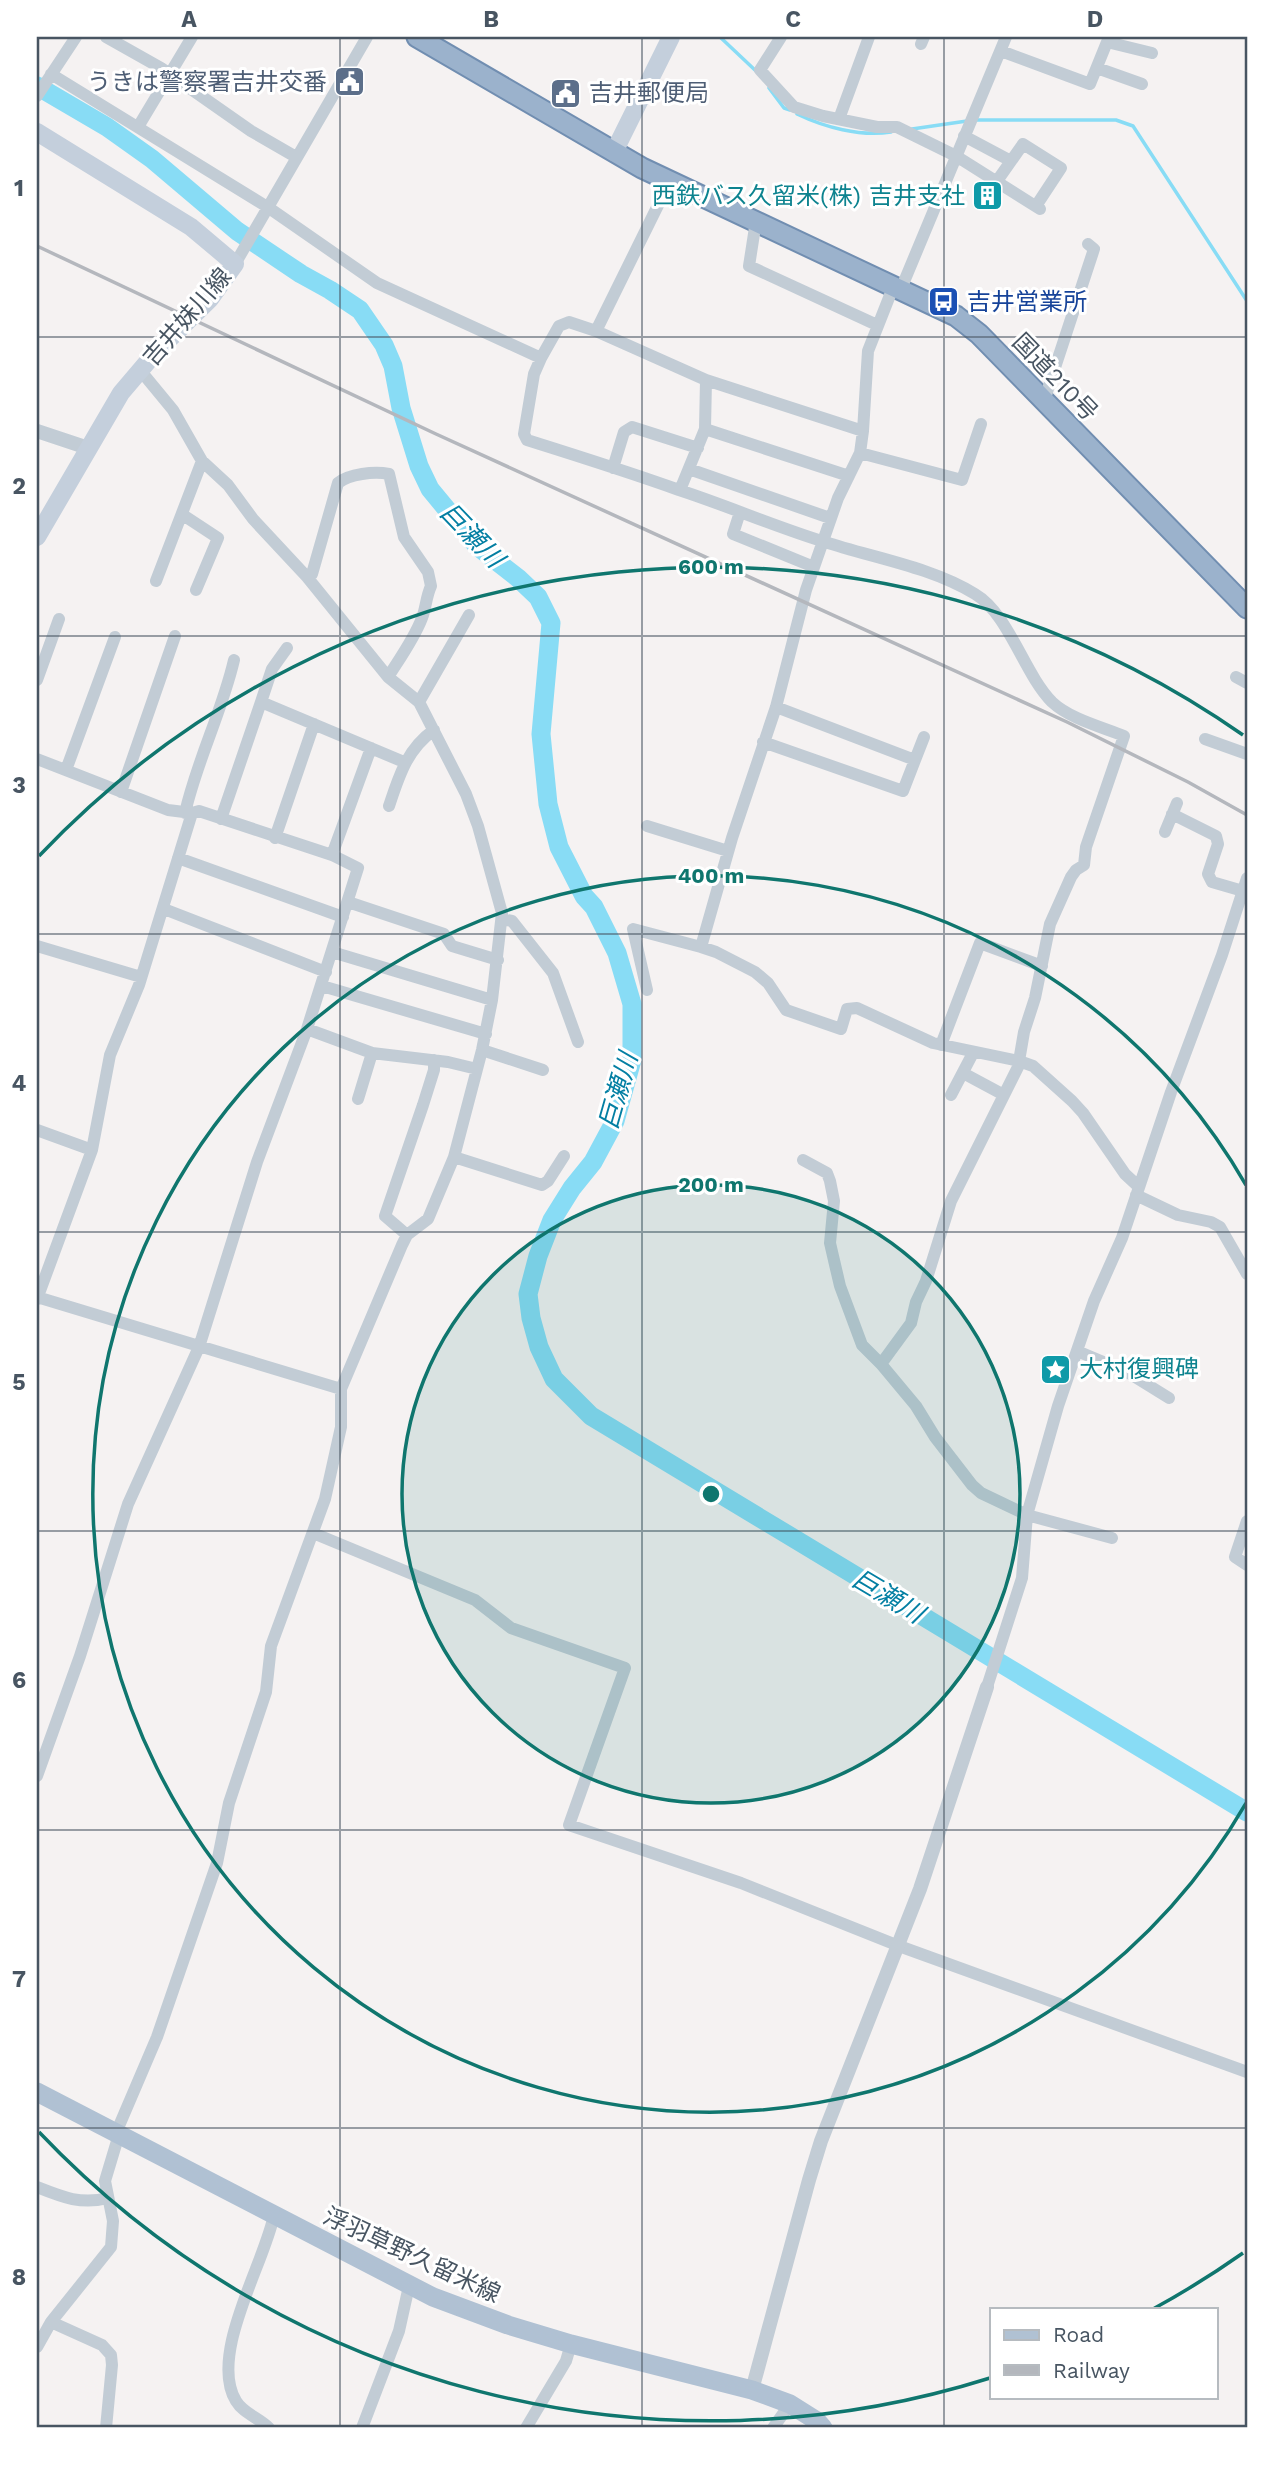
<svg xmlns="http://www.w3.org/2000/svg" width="1284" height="2465" viewBox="0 0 1284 2465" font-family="'Work Sans','Noto Sans JP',sans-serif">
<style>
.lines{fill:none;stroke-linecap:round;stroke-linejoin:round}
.stream{stroke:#88dcf5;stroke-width:3.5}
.river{stroke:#88dcf5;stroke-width:19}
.trunk-casing{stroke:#718eb1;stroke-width:23}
.minor{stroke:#c2ccd5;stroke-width:12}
.tertiary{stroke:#c2ccd5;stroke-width:14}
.secondary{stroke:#c4cfdc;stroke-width:18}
.primary{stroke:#b0c1d3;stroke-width:19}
.trunk{stroke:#9bb2cc;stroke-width:19}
.rail{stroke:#b4b7bd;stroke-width:3.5}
.grid{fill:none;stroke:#485562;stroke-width:2;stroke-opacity:0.55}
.ring{fill:none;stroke:#0f766e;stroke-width:3.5}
.labels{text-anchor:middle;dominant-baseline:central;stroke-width:6;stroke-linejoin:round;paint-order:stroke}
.service-label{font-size:24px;fill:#4e5e75;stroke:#fff;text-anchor:end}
.culture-label{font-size:24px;fill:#0d838f;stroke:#fff;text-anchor:end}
.transit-label{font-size:24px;fill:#164399;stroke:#fff;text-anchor:start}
.street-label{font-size:24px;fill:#485562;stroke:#fff}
.water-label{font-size:26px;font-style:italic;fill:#037fa3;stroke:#fff}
.centre{fill:#0f766e;stroke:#fff;stroke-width:3.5}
.ring-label{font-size:21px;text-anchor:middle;font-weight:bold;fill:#0f766e;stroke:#fff;stroke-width:6;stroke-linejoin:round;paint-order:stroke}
.neatline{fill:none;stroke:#485562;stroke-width:2.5}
.grid-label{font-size:23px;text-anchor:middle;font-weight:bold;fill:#485562}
</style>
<rect width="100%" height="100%" fill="#f5f2f2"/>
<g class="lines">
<path class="stream" d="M720 37 756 71
M769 88 784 108 790 110
M797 114C824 127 860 137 891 132
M974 120H1116L1133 126 1247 301
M912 129 967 121"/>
<path class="river" d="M37 86 107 127 152 159 237 231 301 274 330 290 360 310 384 345 393 366 401 408 419 466 430 489 477 546 518 578 538 597 551 623 541 734 548 804 559 847 584 896 594 907 617 953 632 1004V1060L615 1121 593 1162 572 1188 552 1220 538 1256 528 1294 531 1318 539 1347 554 1379 591 1416 1247 1812"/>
<defs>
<path id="trunk" d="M417 37 642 168 956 316 979 334 1247 608"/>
</defs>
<use href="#trunk" class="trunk-casing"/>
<path class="minor" d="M106 37 161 68 251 131 296 157
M781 37 760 70 794 107 823 116 877 127H897L956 156 1040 209
M921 44 924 37
M1001 51 1090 84 1107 42 1152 53
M1097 68 1142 84
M51 74 269 208 377 283 541 358
M37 96 76 37
M839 119 869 37
M138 127 192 37
M964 136 1011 161
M997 181 1023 144 1061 168 1036 206
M756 221 749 266 877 325
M235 264 367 37
M894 285 868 351 863 431 860 453 838 498 806 590 776 707 732 838 701 947 716 952 755 972 768 983 786 1010 841 1029 847 1009 857 1008 933 1043 1019 1061 1033 1066 1072 1101 1083 1113 1125 1174 1139 1187
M901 289 1006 37
M596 331 670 181
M1044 401 1094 249 1088 244
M705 429 706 380
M863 431 706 380 596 331 569 322 559 326 541 358 534 374 524 434 527 440C578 456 629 472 679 490 728 506 776 527 825 542 874 558 931 567 975 594 1009 614 1024 674 1052 702 1070 719 1102 727 1124 736L1086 847 1084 865 1076 870 1071 877 1050 924 1035 998 1024 1032 1018 1067 951 1201 926 1281 916 1302 911 1323 881 1364
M860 453 962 480 981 424
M613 468 624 432 632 427 698 448
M689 469 830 518
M680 490 705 429 849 476
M740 512 733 534 814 567
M183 515 218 538 196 590
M307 577 312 574 338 483C349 474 374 471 389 474L404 537 428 572 431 586C426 597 426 608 422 618 414 639 400 658 388 677
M156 581 202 461
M287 648 272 669 261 702 404 762
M1236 677 1247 683
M37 680 59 619
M419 702 469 615
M776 707 915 760 924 737
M1205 739 1247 754
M763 742 903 791 915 760
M37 759 168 810 192 813 139 985 110 1055 92 1150 37 1299
M66 770 115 637
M121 792 175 636
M389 806C399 776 407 749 434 730
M185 813C197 760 222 712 234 660
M1172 814 1216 836 1218 844 1208 874 1212 882 1243 891
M221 819 261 702
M647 826 728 851
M1165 832 1177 803
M275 838 314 724
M332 855 371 748
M178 858 343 917
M348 902 444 934 452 946 498 960
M164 909 326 972
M502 919 512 921 553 973 578 1042
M37 946 141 977
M332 952 492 1000
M322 986 486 1034
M647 990 633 929 701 947
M307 1029 372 1053 448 1062 477 1069
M941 1045 980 943 1042 966
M482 1050 543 1070
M963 1073 1004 1095
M951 1095 973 1053
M358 1099 372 1053
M37 1130 92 1150
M454 1157 542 1185 548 1181 564 1156
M803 1160 827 1173 830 1181 834 1201 830 1243 833 1256 840 1286 862 1345 881 1364 916 1406 935 1437 972 1485 981 1493 1027 1515 1112 1538
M1136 1195 1178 1215 1211 1222 1220 1227 1247 1274
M407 1235 385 1216 423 1105 434 1070V1060
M37 1297 341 1389
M1077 1351 1127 1372 1169 1398
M1247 1521 1235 1557 1247 1565
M313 1533 475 1600 511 1628 625 1668 569 1825 741 1883 899 1946 1247 2072
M987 1687 1022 1578 1027 1515 1058 1406 1094 1301 1122 1238 1171 1092 1222 955 1247 878
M37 1776 80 1656 128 1504 199 1347 257 1162 307 1029 358 868 332 855 199 811 192 813
M37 2187C62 2197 81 2205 108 2198
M51 2322 102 2345 111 2355 112 2365 106 2428
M37 2347 51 2322 111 2247 113 2221 105 2181 117 2141 116 2133 157 2037 217 1863 229 1803 266 1692 271 1646 325 1499 341 1427V1389L402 1245 407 1235 428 1219 454 1157 482 1050 492 1000 502 913 478 826 466 794 419 702 388 677 307 577 253 519 228 485 202 461 173 410 140 370
M269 2428C259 2418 243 2413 236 2401 208 2355 265 2262 274 2215
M362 2428 399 2331 409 2286
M526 2428 566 2361 571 2344
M773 2428 790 2404"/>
<path class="tertiary" d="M37 431 88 448
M752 2390 809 2180 821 2141 920 1889 987 1687"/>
<path class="secondary" d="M37 132 191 227 235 264 210 299 155 353 121 393 37 537
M614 152 671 37"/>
<path class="primary" d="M37 2092 433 2297 508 2325 571 2344 752 2390 790 2404 817 2421 823 2428"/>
<use href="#trunk" class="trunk"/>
<path class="rail" d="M37 246 436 434 1067 722 1188 782 1247 815"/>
</g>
<path class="grid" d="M340 37V2428M642 37V2428M944 37V2428M37 337H1247M37 636H1247M37 934H1247M37 1232H1247M37 1531H1247M37 1830H1247M37 2128H1247"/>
<circle cx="711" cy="1494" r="309" fill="#0f766e" fill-opacity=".12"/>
<g class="ring">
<circle cx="711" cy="1494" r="309"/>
<path d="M1246 1803A618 618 0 1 1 1246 1185"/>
<path d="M1243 2253A927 927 0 0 1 1153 2309M990 2378A927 927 0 0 1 39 2132M39 856A927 927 0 0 1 1243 735"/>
</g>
<defs>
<symbol id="civic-square" viewBox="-11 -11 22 22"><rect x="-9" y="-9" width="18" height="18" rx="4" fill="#5c6f8a" stroke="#fff"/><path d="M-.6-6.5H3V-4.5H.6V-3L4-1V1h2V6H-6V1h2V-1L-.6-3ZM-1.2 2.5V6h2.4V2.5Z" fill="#fff"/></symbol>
<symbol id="building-square" viewBox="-11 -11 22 22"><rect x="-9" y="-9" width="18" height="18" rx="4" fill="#0f9aa8" stroke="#fff"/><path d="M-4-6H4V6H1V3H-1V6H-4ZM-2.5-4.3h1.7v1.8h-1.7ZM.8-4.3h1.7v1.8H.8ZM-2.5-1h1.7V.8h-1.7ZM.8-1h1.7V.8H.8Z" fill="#fff"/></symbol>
<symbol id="bus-square" viewBox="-11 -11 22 22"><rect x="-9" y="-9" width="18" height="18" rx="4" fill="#1a4fb4" stroke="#fff"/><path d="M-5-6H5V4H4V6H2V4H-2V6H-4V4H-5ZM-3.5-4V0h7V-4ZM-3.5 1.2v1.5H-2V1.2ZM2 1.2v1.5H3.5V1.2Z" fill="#fff"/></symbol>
<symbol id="sight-square" viewBox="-11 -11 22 22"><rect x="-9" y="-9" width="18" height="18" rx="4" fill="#0f9aa8" stroke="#fff"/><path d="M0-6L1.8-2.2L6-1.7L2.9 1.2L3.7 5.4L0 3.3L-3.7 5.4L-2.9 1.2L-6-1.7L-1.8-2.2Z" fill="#fff"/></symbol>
</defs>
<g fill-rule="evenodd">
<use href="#civic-square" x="332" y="64" width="35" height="35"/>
<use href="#civic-square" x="548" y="76" width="35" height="35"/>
<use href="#building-square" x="970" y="178" width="35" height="35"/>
<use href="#bus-square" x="926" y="284" width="35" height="35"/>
<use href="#sight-square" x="1038" y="1352" width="35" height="35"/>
</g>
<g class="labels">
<g class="service-label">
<text x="327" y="82">うきは警察署吉井交番</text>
<text x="589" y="93" text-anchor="start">吉井郵便局</text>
</g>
<g class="culture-label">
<text x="965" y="196">西鉄バス久留米(株) 吉井支社</text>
<text x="1079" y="1369" text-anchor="start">大村復興碑</text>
</g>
<g class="transit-label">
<text x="967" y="302">吉井営業所</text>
</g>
<g class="street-label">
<text transform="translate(187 317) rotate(-49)">吉井妹川線</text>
<text transform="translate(1055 377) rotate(46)">国道210号</text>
<text transform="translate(412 2255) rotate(25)">浮羽草野久留米線</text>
</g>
<g class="water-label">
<text transform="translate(472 535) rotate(46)">巨瀬川</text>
<text transform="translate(618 1091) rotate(-74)">巨瀬川</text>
<text transform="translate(888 1596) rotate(31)">巨瀬川</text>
</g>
</g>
<circle cx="711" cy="1494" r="10" class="centre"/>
<g class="ring-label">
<text x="711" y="574">600 m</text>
<text x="711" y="883">400 m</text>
<text x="711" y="1192">200 m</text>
</g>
<rect width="1284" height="2465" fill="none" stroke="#ffffff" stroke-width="77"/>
<rect x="990" y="2308" width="228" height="91" fill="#ffffff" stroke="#b6bbc0" stroke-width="2"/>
<rect x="1004" y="2330" width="35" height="10" fill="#b0c1d3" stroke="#b6bbc0" stroke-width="2"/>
<text x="1053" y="2342" font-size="21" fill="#485562">Road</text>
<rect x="1004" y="2365" width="35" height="10" fill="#b4b7bd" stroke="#b6bbc0" stroke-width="2"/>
<text x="1053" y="2378" font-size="21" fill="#485562">Railway</text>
<rect x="38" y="38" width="1208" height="2388" class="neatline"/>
<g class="grid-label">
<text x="189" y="27">A</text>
<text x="491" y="27">B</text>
<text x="793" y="27">C</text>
<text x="1095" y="27">D</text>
<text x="19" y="196">1</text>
<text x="19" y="494">2</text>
<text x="19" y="793">3</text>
<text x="19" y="1091">4</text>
<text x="19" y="1390">5</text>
<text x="19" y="1688">6</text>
<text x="19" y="1987">7</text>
<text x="19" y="2285">8</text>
</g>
</svg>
